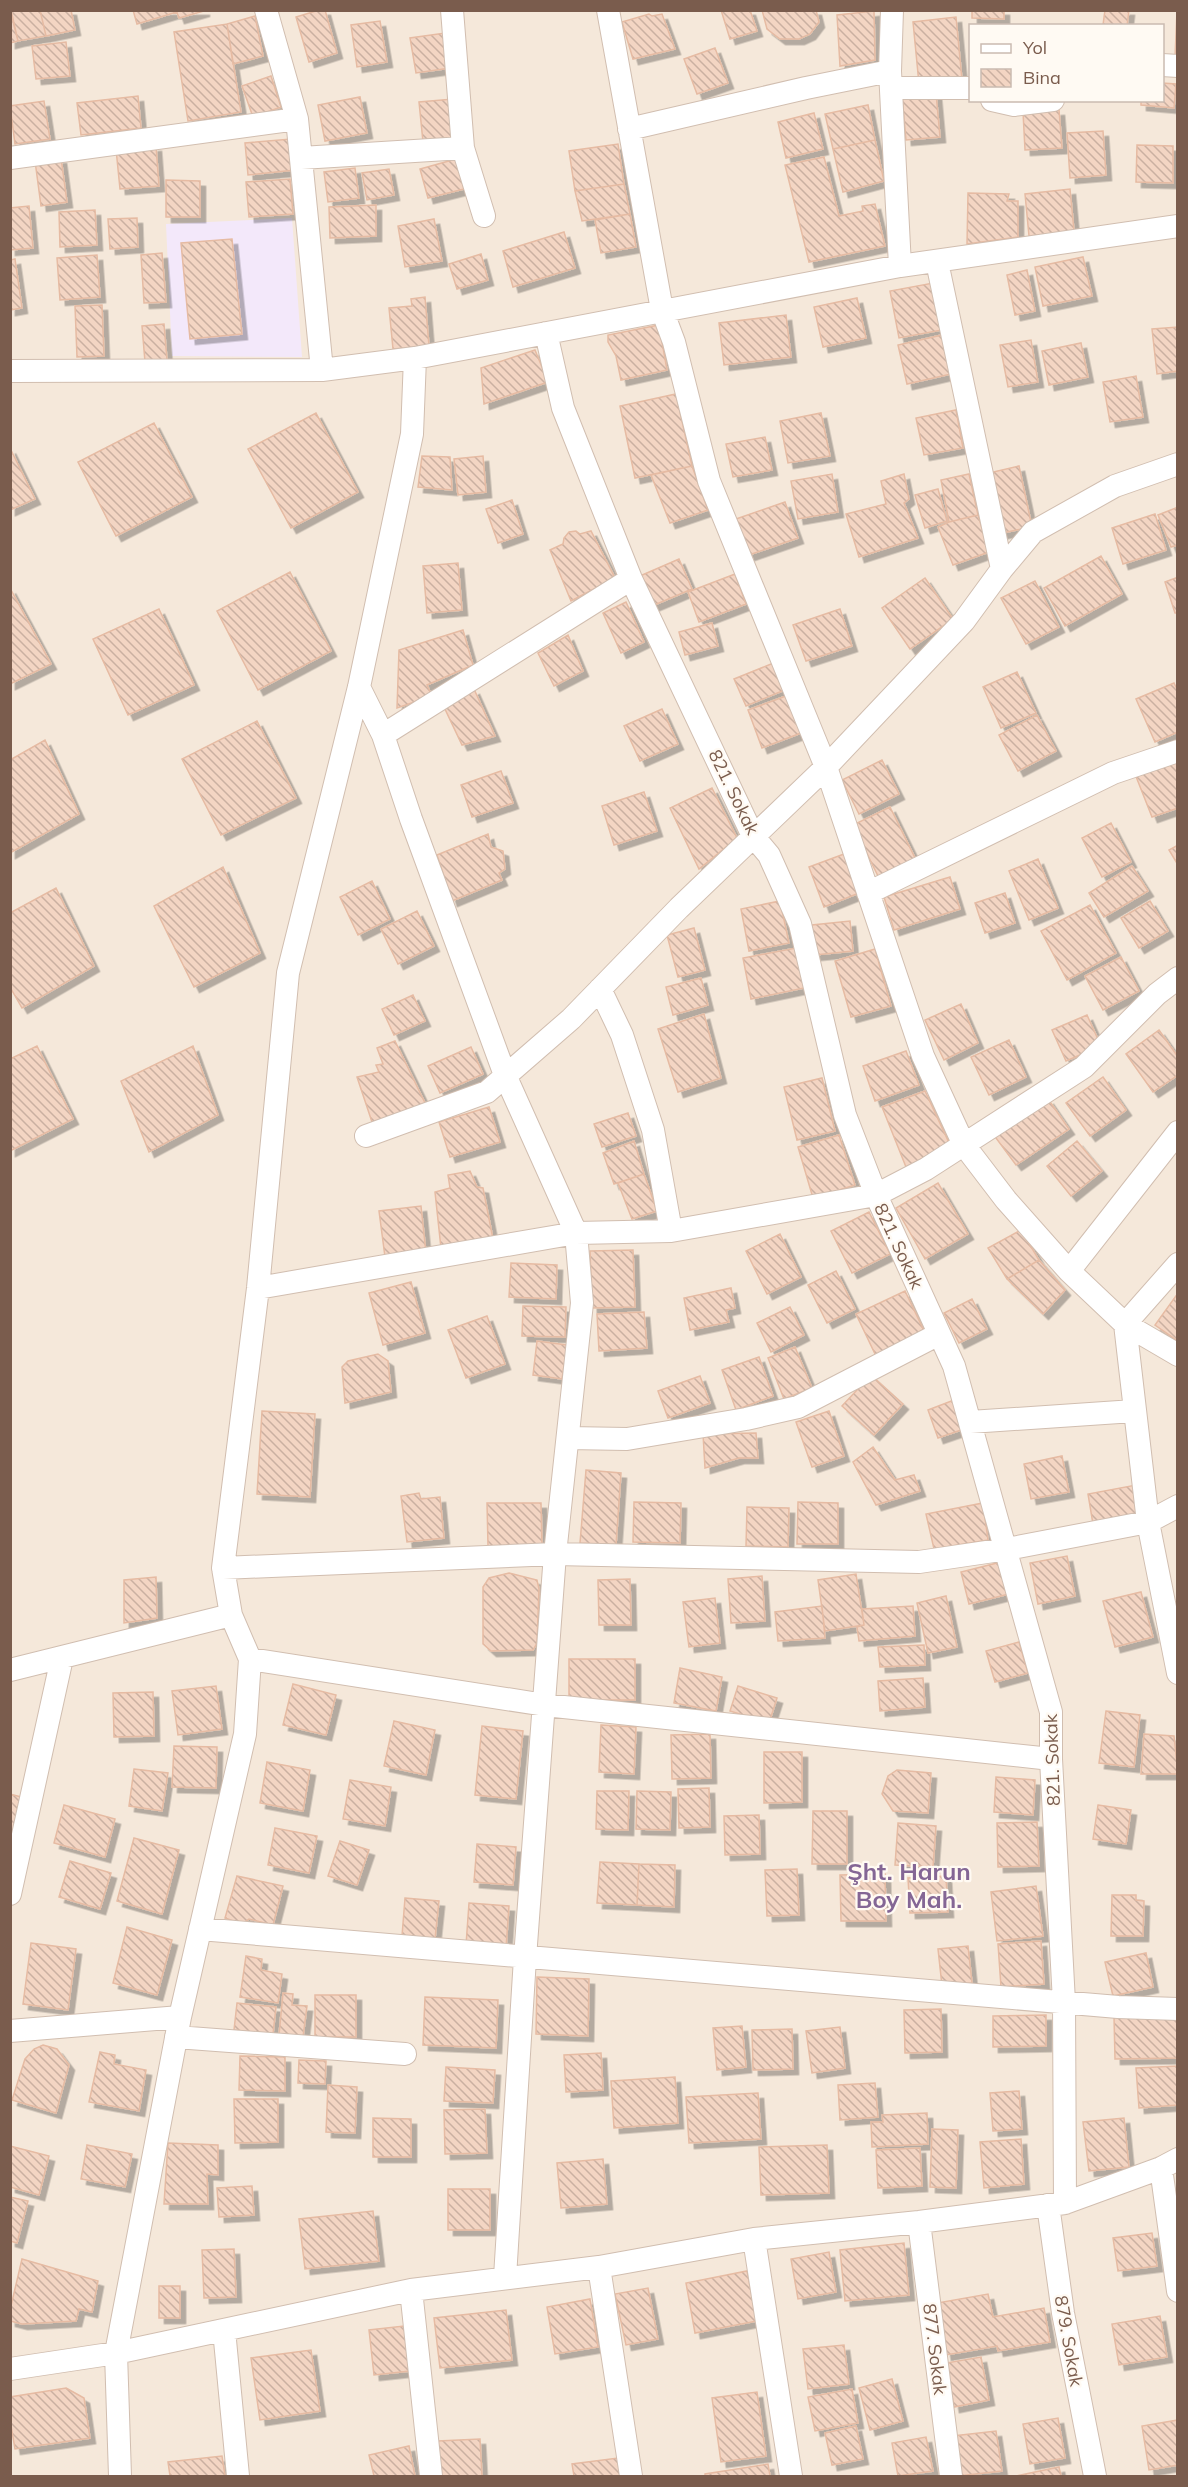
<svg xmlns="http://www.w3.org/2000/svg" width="1188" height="2487" viewBox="0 0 1188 2487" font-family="Mulish,sans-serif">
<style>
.residential{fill:#f5e8da;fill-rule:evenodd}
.education{fill:#f3e8fa}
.building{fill:url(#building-back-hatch);stroke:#e6bba3;stroke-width:1.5;filter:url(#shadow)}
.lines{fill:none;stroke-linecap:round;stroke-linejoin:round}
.minor-casing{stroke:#d1beb0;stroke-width:24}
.minor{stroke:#fff;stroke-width:22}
.labels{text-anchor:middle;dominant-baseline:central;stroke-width:4.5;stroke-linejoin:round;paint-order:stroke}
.street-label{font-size:18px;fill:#7a5c4d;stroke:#fffaf3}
.district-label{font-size:24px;font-weight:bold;fill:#846695;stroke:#fffaf3}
</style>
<defs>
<pattern id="building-back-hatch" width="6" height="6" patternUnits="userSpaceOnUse" patternTransform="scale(1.5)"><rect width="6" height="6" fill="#f3d5c3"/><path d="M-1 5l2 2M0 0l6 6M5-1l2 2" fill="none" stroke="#cab0a1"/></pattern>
<filter id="shadow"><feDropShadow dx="5.5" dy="5.5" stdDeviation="0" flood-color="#0004"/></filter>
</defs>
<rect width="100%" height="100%" fill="#fdf6ec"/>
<path class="residential" d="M11 11H1177V2476H11ZM970 26H1162V100H970Z"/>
<path class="education" d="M292 218 302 357 172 356 166 224Z"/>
<path class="building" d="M10 10 18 41 10 43Z
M11 10H40L46 36 18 41Z
M40 10H71L75 30 46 36Z
M133 10H176L177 12 137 24Z
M176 10H204V11L179 18Z
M319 10H325L337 53 309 62 296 17Z
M721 10H750L757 31 730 39Z
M762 10H816L819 22 810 34 799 39H780L767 29Z
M972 10H1004V19L972 18Z
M1105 10H1129L1127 26 1103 25Z
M1177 10H1178V59L1175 58Z
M874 11 875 60 840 66 837 15Z
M649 14 652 16 662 14 675 49 633 59 622 22Z
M255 16 263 56 233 64 227 24Z
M956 17 962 80 919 84 913 22Z
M380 21 387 62 357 67 351 25Z
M227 24 241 112 188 121 174 32Z
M445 33 450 68 416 73 410 38Z
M66 42 70 76 36 79 32 46Z
M715 48 728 83 697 94 684 59Z
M271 76 281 107 253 117 242 86Z
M1162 83 1176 84 1174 108 1141 105V100H1162Z
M936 93 940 137 906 140 902 96Z
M138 96 141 128 81 135 77 103Z
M360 97 367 133 325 141 318 105Z
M453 99 457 139 423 142 419 102Z
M44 101 50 139 15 144 10 106Z
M868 105 875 140 833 149 825 114Z
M1059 110 1062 148 1025 150 1023 112Z
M814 113 823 149 786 158 778 122Z
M1103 131 1106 175 1070 178 1067 133Z
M291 139 295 170 248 175 245 143Z
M875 140 884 181 843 192 833 149Z
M618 144 624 184 575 191 569 151Z
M1137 145 1173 146V183L1136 182Z
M156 146 159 186 120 189 116 149Z
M824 157 839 216 863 211 862 206 875 204 885 246 809 262 785 165Z
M61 158 67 202 41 206 35 161Z
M456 159 464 189 428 198 420 169Z
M355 168 359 198 328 202 324 172Z
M389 169 394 195 367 200 362 173Z
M290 179 293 214 249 217 246 182Z
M166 180 200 181V217H166Z
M624 184 630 214 582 221 575 191Z
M1070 189 1074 231 1029 236 1025 194Z
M968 193 1009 194 1007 201H1018V237L967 244Z
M376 205V236L330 238 329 207Z
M29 206 33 248 10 250V208Z
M95 210 97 245 60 247 59 212Z
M630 214 636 247 601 253 595 220Z
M137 218 138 247 110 249 108 219Z
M434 219 442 261 405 267 398 226Z
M564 232 575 268 513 287 503 251Z
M232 239 242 334 190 339 181 243Z
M162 253 166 302 144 303 141 255Z
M481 254 488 280 457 289 449 264Z
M97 255 100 297 60 300 57 258Z
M1083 257 1092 296 1043 306 1035 267Z
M15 259 22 308 10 310V260Z
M1027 270 1035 311 1015 315 1007 275Z
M933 283 942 330 899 338 890 291Z
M425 297 429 346 393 349 389 308 412 306 411 299Z
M857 298 866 338 823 347 814 307Z
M102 305 104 356 77 357 75 306Z
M786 315 791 357 724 365 719 323Z
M164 324 167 360 145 362 142 326Z
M659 325 667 370 621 380 616 356 608 342V335Z
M1178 327V371L1157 374 1152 329Z
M942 335 951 374 907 384 898 345Z
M1031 340 1038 382 1008 387 1000 345Z
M1081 343 1088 377 1049 385 1042 351Z
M535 350 548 382 484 404 481 368Z
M1136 376 1143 417 1110 422 1103 382Z
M676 394 692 466 635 478 620 406Z
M956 410 963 448 924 455 916 418Z
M316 413 358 492 291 528 248 449Z
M821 413 830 456 788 463 780 421Z
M154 423 192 497 116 536 78 462Z
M765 437 772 470 733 477 726 444Z
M10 448 35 499 10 510Z
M422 456 450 457 452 490 418 487Z
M483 456 486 492 458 495 454 459Z
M692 466 708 510 670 523 651 475Z
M1019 466 1032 527 1002 533 989 473Z
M832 474 838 512 798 519 791 481Z
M904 474 909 499 904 503 918 538 859 557 846 514 886 504 881 481Z
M969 474 978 515 949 522 941 480Z
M938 489 947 521 925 528 915 495Z
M512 500 523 534 498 543 486 509Z
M785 502 798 538 749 555 736 519Z
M1178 507V545L1171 547 1158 515Z
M1155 514 1166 550 1123 564 1112 528Z
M978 515 989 552 953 565 938 527 949 522Z
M576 531 580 534 591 531 615 578 571 601 550 550 563 544 564 538 569 532Z
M1101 556 1122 594 1065 626 1044 588Z
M679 559 692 589 652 606 640 576Z
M458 563 462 610 427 613 423 566Z
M290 572 331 651 258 690 217 611Z
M735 574 746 604 699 622 688 592Z
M1178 577V613H1175L1165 582Z
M925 578 953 619 910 649 882 608Z
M1035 581 1059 627 1026 644 1001 598Z
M10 588 51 664 10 684Z
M626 602 644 642 621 653 603 613Z
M159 609 194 685 128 715 93 639Z
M840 609 852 646 806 661 793 625Z
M712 623 718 646 685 655 679 632Z
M463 630 473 665 427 685 432 696 397 708 399 650Z
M568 635 583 671 554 686 538 653Z
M776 662 787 689 746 706 734 679Z
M1017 672 1036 713 1001 728 983 687Z
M1174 683 1178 691V732L1155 742 1136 699Z
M474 689 495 736 462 745 444 707Z
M786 696 801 733 762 748 748 710Z
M662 709 678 744 640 761 624 726Z
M1037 715 1056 751 1018 771 999 735Z
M257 721 296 798 221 835 182 759Z
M45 740 79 814 10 853V760Z
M1178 757V808L1152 817 1135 774Z
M882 760 899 794 859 814 842 780Z
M501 771 513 803 472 817 461 785Z
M712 788 737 838 699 869 670 808Z
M644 792 657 831 614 845 602 806Z
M890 807 916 860 879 878 853 825Z
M1111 823 1131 862 1102 877 1082 838Z
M488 834 491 847 503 851 505 869 499 873 502 880 452 901 437 855Z
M1178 845V865L1169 850Z
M844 854 859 893 824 907 809 867Z
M1038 859 1058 908 1029 920 1009 871Z
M1132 866 1148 891 1104 917 1089 893Z
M223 867 260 953 194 987 154 906Z
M950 877 960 909 894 930 884 897Z
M372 881 390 919 358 935 340 897Z
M56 888 94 966 22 1008 10 987V913Z
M1005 893 1015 923 985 933 975 903Z
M780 901 789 943 749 951 741 909Z
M1150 901 1168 931 1139 948 1121 918Z
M1090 905 1116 953 1067 980 1041 931Z
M417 911 434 946 398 964 381 929Z
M850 921 853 951 815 955 812 925Z
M694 928 705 970 678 977 667 935Z
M796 948 804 988 751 999 743 958Z
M875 949 891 1006 851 1017 835 961Z
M1121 957 1139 991 1103 1010 1085 976Z
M701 978 708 1005 673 1015 666 987Z
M413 995 425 1021 394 1035 382 1009Z
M961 1004 978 1043 944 1060 925 1020Z
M704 1014 721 1078 678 1092 658 1029Z
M1087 1015 1101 1046 1066 1061 1052 1030Z
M1159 1030 1178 1057V1075L1153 1092 1126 1054Z
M1009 1040 1026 1077 989 1095 971 1057Z
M395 1041 426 1105 373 1125 357 1077 379 1072 376 1065 383 1064 377 1048Z
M37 1046 73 1119 10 1151V1059Z
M193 1046 218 1115 149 1152 121 1081Z
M471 1047 483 1074 440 1093 428 1066Z
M906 1051 919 1085 875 1101 863 1066Z
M1103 1077 1126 1110 1090 1136 1066 1103Z
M822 1078 835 1131 797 1140 784 1087Z
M925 1091 950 1145 906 1167 882 1107Z
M1048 1099 1069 1129 1016 1165 993 1134Z
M489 1107 500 1142 450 1157 439 1122Z
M628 1113 636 1136 602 1147 594 1124Z
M839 1135 855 1185 813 1198 798 1147Z
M634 1141 644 1174 614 1184 603 1153Z
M1077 1141 1102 1171 1071 1196 1047 1166Z
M470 1171 477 1187 483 1188 493 1239 441 1248 435 1192 450 1188 448 1175Z
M644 1174 657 1211 632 1219 618 1183Z
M938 1183 968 1234 925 1259 896 1208Z
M421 1206 426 1253 385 1257 379 1211Z
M869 1212 890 1254 852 1273 831 1231Z
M1021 1230 1039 1260 1007 1279 988 1248Z
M780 1234 801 1277 767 1294 746 1251Z
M633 1250 635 1307 592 1308 590 1251Z
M1039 1260 1065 1290 1043 1314 1007 1279Z
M511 1263 557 1265 556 1299 509 1297Z
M836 1271 855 1309 827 1323 808 1285Z
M411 1282 425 1333 383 1345 369 1293Z
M731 1288 735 1308 726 1310 729 1322 690 1330 684 1298Z
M905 1291 925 1333 876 1356 856 1314Z
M1178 1293V1341L1155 1325Z
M972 1299 987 1329 959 1343 944 1313Z
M523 1306 566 1307 565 1337 522 1336Z
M790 1307 804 1335 771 1352 757 1323Z
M644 1312 647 1348 599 1351 597 1314Z
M487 1316 505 1364 466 1378 448 1330Z
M537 1341 567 1345 562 1379 533 1375Z
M795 1347 812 1388 784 1399 768 1358Z
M378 1354 388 1361 391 1392 345 1403 342 1367 348 1361Z
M759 1357 773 1396 736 1410 722 1370Z
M871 1375 903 1404 874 1435 842 1406Z
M700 1376 710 1403 668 1418 658 1391Z
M954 1400 964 1429 938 1438 928 1410Z
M262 1411 315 1414 310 1497 257 1494Z
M829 1411 844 1456 812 1467 796 1422Z
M756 1433 758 1458H739L705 1468 703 1434Z
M873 1447 895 1480 914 1475 920 1491 876 1505 853 1462Z
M1062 1456 1069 1492 1031 1499 1024 1464Z
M586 1470 621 1473 616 1545 580 1543Z
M1136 1485 1142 1515 1093 1524 1088 1494Z
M419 1493 421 1499 440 1497 444 1538 407 1542 401 1496Z
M634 1502 681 1503 680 1543 633 1542Z
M798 1502 838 1503V1544H797Z
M487 1503H541L542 1545 488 1546Z
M983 1503 988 1540 934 1549 926 1514Z
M747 1507 789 1508 788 1547 746 1546Z
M1067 1556 1075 1596 1038 1604 1030 1563Z
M1001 1562 1009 1594 969 1604 961 1572Z
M509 1573 537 1580 539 1589 537 1643 533 1650 491 1651 483 1644V1587L489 1578Z
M856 1574 864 1625 825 1631 818 1580Z
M762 1576 765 1621 731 1623 728 1579Z
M156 1577 157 1618 124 1623V1580Z
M630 1579 631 1625H599L598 1580Z
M1141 1592 1153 1637 1115 1647 1103 1601Z
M946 1596 957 1647 928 1653 917 1603Z
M715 1598 720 1643 689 1647 683 1602Z
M822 1606 825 1638 778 1641 775 1612Z
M913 1606 915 1636 859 1641 857 1627 864 1625 862 1609Z
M1019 1642 1028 1673 995 1682 986 1651Z
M924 1645 925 1665 880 1667 878 1647Z
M569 1659H635V1700H569Z
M680 1668 722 1677 716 1711 674 1703Z
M923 1678 925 1707 880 1711 878 1681Z
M293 1684 336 1695 326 1735 283 1725Z
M216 1686 222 1729 178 1735 172 1691Z
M738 1686 777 1698 769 1723 730 1711Z
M153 1692 154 1736 114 1737 113 1693Z
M1106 1711 1140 1715 1134 1767 1099 1763Z
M394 1721 435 1730 426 1775 384 1766Z
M601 1725 636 1727 634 1774 599 1772Z
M482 1726 523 1731 516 1799 475 1795Z
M710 1734 711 1778 672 1779 671 1735Z
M1144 1734 1174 1736 1178 1774H1141Z
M174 1746 217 1747 216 1788 172 1787Z
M764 1752H802V1802L764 1803Z
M267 1762 310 1770 303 1811 260 1803Z
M134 1769 168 1773 162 1811 129 1806Z
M897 1770 931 1773 928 1813 893 1811 882 1794 888 1776Z
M996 1777 1035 1780 1033 1815 994 1812Z
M350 1780 391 1787 385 1826 343 1819Z
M709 1788 710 1827 679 1828 678 1789Z
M597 1791H629L628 1830 596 1829Z
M637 1791 671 1792 670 1830 636 1829Z
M10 1794 25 1798 10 1847Z
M64 1805 115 1819 105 1857 54 1843Z
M1098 1805 1131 1810 1126 1844 1093 1839Z
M813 1811H847V1864H812Z
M759 1815 760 1854 725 1855 724 1816Z
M1037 1822 1039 1866 998 1867 997 1823Z
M898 1823 936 1826 933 1867 895 1865Z
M275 1828 317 1836 309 1873 268 1865Z
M134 1838 179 1850 162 1914 117 1901Z
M340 1841 369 1850 357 1885 328 1876Z
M477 1844 516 1847 513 1885 474 1882Z
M70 1861 111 1873 100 1909 59 1897Z
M600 1862 639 1864 637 1905 597 1903Z
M639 1864 675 1865 674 1907 637 1905Z
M797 1869 799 1915 767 1916 765 1870Z
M885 1874 886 1921H841L840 1875Z
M237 1876 283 1886 273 1925 249 1919 242 1924 225 1918Z
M946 1876 948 1912 910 1913 908 1878Z
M1036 1886 1043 1936 997 1941 991 1892Z
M1112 1895H1136V1900L1144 1901 1143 1936H1111Z
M405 1898 439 1901 435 1939 402 1936Z
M469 1903 509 1906 506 1948 466 1945Z
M127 1927 172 1940 157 1995 113 1983Z
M1041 1941 1044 1984 1001 1987 998 1944Z
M31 1943 76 1949 68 2010 23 2004Z
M968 1946 972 1983 942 1986 938 1949Z
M1146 1953 1153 1987 1113 1996 1105 1962Z
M246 1956 262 1959 261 1970 282 1974 278 2003 240 1997Z
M537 1977 589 1979 588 2036 536 2034Z
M283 1993 293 1994 292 2005 307 2006 303 2037 279 2035Z
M315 1995H356V2037H315Z
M425 1997 498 2000 496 2048 423 2045Z
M237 2003 276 2007 273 2034 234 2030Z
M941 2009 942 2052 905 2053 904 2010Z
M1046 2015V2046L993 2047V2016Z
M1177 2016 1178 2058 1115 2059 1114 2017Z
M742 2026 746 2067 717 2070 713 2028Z
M840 2027 845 2068 812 2073 806 2031Z
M792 2029 793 2069 753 2070 752 2030Z
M43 2045 57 2049 69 2065 56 2113 12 2100 25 2059 34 2049Z
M100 2052 115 2055 114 2064 146 2070 139 2111 89 2102Z
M601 2053 603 2090 566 2092 564 2055Z
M240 2056 285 2057V2091L239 2090Z
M299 2060 326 2061 325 2084 298 2083Z
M1178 2066V2105L1139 2108 1136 2068Z
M446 2067 495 2070 493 2103 444 2101Z
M675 2077 678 2123 614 2128 611 2081Z
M875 2083 878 2117 840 2120 838 2085Z
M328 2085 357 2087 355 2133 326 2132Z
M1019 2091 1022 2129 993 2131 990 2093Z
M758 2093 761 2139 689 2143 686 2097Z
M234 2099H278V2142L235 2143Z
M485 2109 487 2153 445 2154 444 2110Z
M927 2113 928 2144 872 2147 871 2122H883L882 2115Z
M373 2118 411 2119V2157H373Z
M1124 2118 1129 2167 1089 2171 1083 2122Z
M932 2129 958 2130 956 2188 930 2187Z
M1021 2139 1024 2184 984 2188 980 2142Z
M168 2143 218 2145V2175L207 2174 208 2204H164Z
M87 2145 132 2154 125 2187 81 2179Z
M827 2145 829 2193 761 2195 759 2147Z
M10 2146 49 2156 39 2195 10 2187Z
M920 2148 922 2186 878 2188 876 2150Z
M603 2159 607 2204 561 2208 557 2163Z
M252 2186 254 2215 219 2217 217 2188Z
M448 2189H490V2230H448Z
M10 2197 28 2201 17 2243 10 2241Z
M373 2211 379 2261 305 2269 299 2219Z
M1152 2233 1157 2266 1118 2271 1113 2238Z
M904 2243 909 2295 845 2301 840 2250Z
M234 2249 236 2297 204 2298 202 2250Z
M829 2252 836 2292 798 2299 791 2259Z
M22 2259 98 2281 92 2312 79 2309 76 2321 22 2324 10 2321V2310Z
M747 2271 757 2321 695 2333 686 2283Z
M159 2286H180V2318H159Z
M648 2288 658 2339 626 2345 615 2294Z
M988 2294 993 2317 1044 2308 1050 2342 998 2351 997 2346 946 2355 937 2303Z
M590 2299 598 2347 555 2354 547 2307Z
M506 2310 512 2360 440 2368 434 2318Z
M1160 2316 1167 2357 1119 2365 1112 2324Z
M404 2326 410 2371 374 2375 369 2330Z
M844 2345 849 2384 808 2389 803 2349Z
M311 2350 320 2411 260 2420 251 2358Z
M981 2357 989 2400 954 2407 946 2363Z
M892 2379 903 2421 870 2430 859 2388Z
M66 2388 84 2398 90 2438 15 2449 10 2420V2397Z
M852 2389 858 2423 815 2431 808 2397Z
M757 2392 766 2456 721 2462 712 2398Z
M1058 2418 1065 2458 1030 2464 1023 2424Z
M1178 2420V2465L1149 2470 1142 2426Z
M856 2426 863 2459 832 2465 825 2433Z
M996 2431 1002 2471 958 2476 953 2436Z
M926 2437 933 2471 898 2476 892 2443Z
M480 2439 482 2476H439L438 2441Z
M409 2446 415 2476H374L369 2455Z
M222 2456 225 2476H170L168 2462Z
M618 2458 621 2476H574L572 2464Z
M768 2464 770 2476H705V2474Z
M1059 2467 1061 2476H1016Z"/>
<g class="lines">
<defs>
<path id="minor" d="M266 10 297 119 322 370
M452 10 463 148 484 216
M608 10 662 310 674 342 709 481 826 767 923 1056 964 1145 1006 1200 1069 1271 1125 1324 1178 1355
M892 10 890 71 900 266
M1162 65 1178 66
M891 88H970
M992 100 1014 105 1053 100
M629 129 806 88 890 71
M10 158 297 119
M301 158 463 148
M937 262 1002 569
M546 333 563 408 631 579 753 836 769 855 800 924 845 1115 876 1195 954 1366 1051 1712V1759L1064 2002 1065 2203
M10 371 322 370 415 358 900 266 1178 226
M359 687 383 735 411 819 505 1075 576 1233 582 1303 555 1554 525 1958 505 2277
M383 735 631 579
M868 893 1113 773 1178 751
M600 989 622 1035 653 1130 671 1231
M366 1136 487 1092 571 1019 679 908 826 767 964 621 1002 569 1033 532 1115 486 1178 464
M1178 1264 1125 1324 1148 1522 1178 1673
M1069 1271 1178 1132
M258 1288 576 1233 671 1231 876 1195 926 1169 1084 1067 1157 994 1178 978
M970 1422 1134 1411
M568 1438 627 1439 746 1419 798 1407 939 1334
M223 1568 555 1554 919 1562 1007 1549 1148 1522 1178 1506
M250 1659 545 1705 1051 1759
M10 1670 231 1615
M10 1894 62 1658
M200 1929 1118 2007 1178 2009
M10 2031 180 2017
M176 2037 405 2054
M1161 2168 1178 2291
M1048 2205 1063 2313 1095 2476
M919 2222 951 2476
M754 2239 791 2476
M599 2267 631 2476
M411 2290 431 2476
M224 2330 238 2476
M10 2369 116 2353 411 2290 599 2267 754 2239 919 2222 1065 2203 1161 2168 1178 2159
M120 2476 116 2353 180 2017 245 1734 250 1659 231 1615 223 1568 258 1288 288 973 359 687 412 434 415 358"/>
</defs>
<use href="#minor" class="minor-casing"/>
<use href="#minor" class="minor"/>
</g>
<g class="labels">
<g class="street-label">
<text transform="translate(734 792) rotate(64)">821. Sokak</text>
<text transform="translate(899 1246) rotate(65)">821. Sokak</text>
<text transform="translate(1052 1760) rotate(-92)">821. Sokak</text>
<text transform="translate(1069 2341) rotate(80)">879. Sokak</text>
<text transform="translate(935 2349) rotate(83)">877. Sokak</text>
</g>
<g class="district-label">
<text x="909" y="1871">Şht. Harun<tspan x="909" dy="28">Boy Mah.</tspan></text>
</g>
</g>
<rect width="1188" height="2487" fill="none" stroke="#7a5c4d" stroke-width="24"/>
<rect x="969" y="24" width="195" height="78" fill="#fffaf3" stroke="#cabbb1" stroke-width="1.5"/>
<rect x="981" y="44" width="30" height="9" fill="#ffffff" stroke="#cabbb1" stroke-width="1.5"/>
<text x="1023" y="54" font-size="18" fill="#7a5c4d">Yol</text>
<rect x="981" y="69" width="30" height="18" fill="url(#building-back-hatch)" stroke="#cabbb1" stroke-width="1.5"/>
<text x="1023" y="84" font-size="18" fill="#7a5c4d">Bina</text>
</svg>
